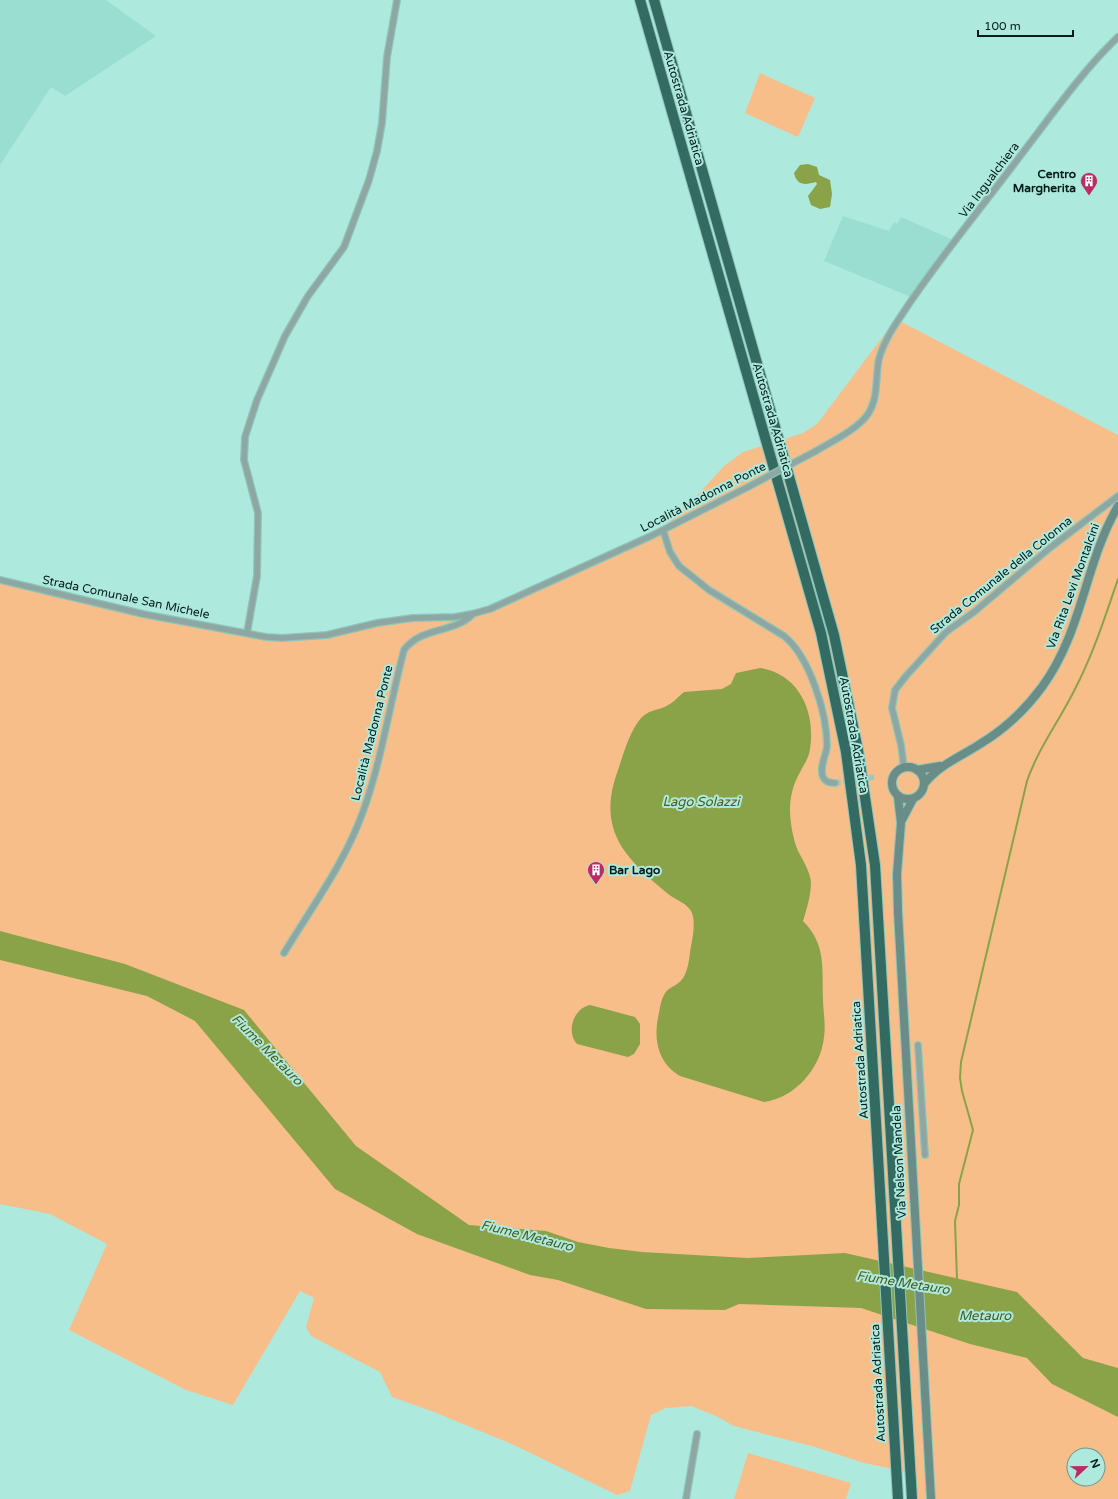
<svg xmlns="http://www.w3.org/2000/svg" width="1118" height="1499" viewBox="0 0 1118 1499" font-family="'Varela Round',sans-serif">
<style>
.built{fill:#9aded2}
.green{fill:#f8be8a;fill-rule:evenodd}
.water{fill:#8aa248}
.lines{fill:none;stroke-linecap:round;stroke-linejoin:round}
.stream{stroke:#8aa248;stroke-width:2}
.minor-tunnel{stroke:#94cac0;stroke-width:5.5;stroke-dasharray:5.5 3;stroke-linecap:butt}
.minor-casing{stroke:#8fc4ba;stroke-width:8}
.secondary-casing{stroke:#8fc4ba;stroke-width:10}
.motorway-casing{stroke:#8fc4ba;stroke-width:12}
.minor{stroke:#8fa7a2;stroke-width:5.5}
.secondary{stroke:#6a8e87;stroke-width:8}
.motorway{stroke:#336b62;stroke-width:10}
.minor-bridge-casing{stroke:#8fc4ba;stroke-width:8;stroke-linecap:butt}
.minor-bridge{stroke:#8fa7a2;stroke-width:5.5}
.labels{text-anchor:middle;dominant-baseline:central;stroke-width:4;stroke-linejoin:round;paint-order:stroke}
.street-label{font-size:12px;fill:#041c18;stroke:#aee9de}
.poi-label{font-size:12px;font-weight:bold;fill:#041c18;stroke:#aee9de;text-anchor:end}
.water-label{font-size:13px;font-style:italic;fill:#4b5b1b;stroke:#aee9de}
</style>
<rect width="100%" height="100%" fill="#aee9de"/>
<path class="built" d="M0 0H106L156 36 65 96 51 87 0 165Z
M843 216 889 231 894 222 897 224 901 217 951 239 911 297 824 261Z"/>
<path class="green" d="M760 73 815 98 798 137 745 113Z
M896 319 1118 435V1499H910L907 1472 864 1463 815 1447 734 1426 716 1416 691 1406 666 1408 651 1415 630 1491 617 1495 514 1445 434 1412 392 1397 380 1372 311 1336 306 1327 314 1298 300 1291 233 1405 186 1390 69 1330 107 1244 50 1214 0 1204V580L128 611 285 640 373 623 482 612 660 530 692 501 724 466 743 452 803 433 817 424ZM1074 1455H1098V1479H1074Z
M748 1453 851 1483 846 1499H734Z"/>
<path class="water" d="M808 164 817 167 819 175 830 180 832 194 830 207 820 209 811 205 808 196 817 184 816 182C805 185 797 186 794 173L800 165Z
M760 668C799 674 816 712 810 749 809 758 803 766 799 774 793 785 790 797 790 809 790 822 793 839 798 851 803 860 810 872 811 882 811 895 807 908 803 921 826 944 822 967 823 998 823 1011 826 1024 824 1037 821 1068 795 1098 764 1102L680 1076C657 1062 653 1038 659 1013 660 1007 661 1000 664 995 667 989 671 988 677 984 687 978 689 962 690 952 692 941 696 923 692 913 688 903 675 900 667 893 625 858 597 830 617 773 623 756 629 732 641 718 648 711 653 711 662 708 671 705 677 698 684 692L722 689 731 684 736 673Z
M0 931 125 964 244 1010 356 1146 469 1225 546 1231 578 1242 609 1248 642 1252 747 1258 845 1253 1017 1292 1083 1358 1118 1368V1417L1052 1384 1027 1358 970 1344 861 1308 739 1304 725 1310 646 1309 558 1280 530 1275 417 1234 335 1189 195 1021 147 996 0 960Z
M590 1005 635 1017 640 1024V1044L634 1054 628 1057 577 1044C566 1033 573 1008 590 1005Z"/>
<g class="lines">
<path class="stream" d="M957 1280 955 1221 959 1205V1184L973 1130 962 1091 960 1078 961 1062 1027 781C1038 749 1059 721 1074 691 1093 655 1105 617 1118 579"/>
<path class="minor-tunnel" d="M835 783 875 777"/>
<defs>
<path id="minor" d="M816 451C831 442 858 429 868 414 879 397 875 377 879 359 883 343 892 329 901 316 934 265 974 217 1011 168 1044 126 1079 74 1118 37
M663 530 670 552 679 566 709 590 784 636C810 657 827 714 827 746 826 756 819 767 823 777 825 782 830 783 835 783
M0 580 143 614 266 637 282 638 327 635 377 623 413 618 455 617 472 614 490 609 653 535 748 487
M247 633 257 576 258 513 244 460 245 437 257 400 285 336 308 296 344 247 369 180 377 151 382 123 387 57 397 0
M904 768 901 745 892 708 895 690 906 676 946 632 974 612 1051 547 1118 496
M284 953C312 907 346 861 364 809 382 758 390 703 404 650 422 626 452 634 472 615
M918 1045 925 1155
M686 1499 697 1434"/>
<path id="secondary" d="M892 783a16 16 0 1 1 32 0a16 16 0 1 1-32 0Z
M917 770 940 766
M924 784C939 765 960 757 980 744 1005 729 1025 710 1042 687 1083 631 1084 565 1118 506
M898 797 901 823 897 874 898 912 931 1499
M902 820 913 799"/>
<path id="motorway" d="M640 0 821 633 846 752 861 865 898 1499
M654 0 834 635 858 750 875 865 912 1499"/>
</defs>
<use href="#minor" class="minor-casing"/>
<use href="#secondary" class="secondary-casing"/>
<use href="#motorway" class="motorway-casing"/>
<use href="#minor" class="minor"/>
<use href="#secondary" class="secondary"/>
<use href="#motorway" class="motorway"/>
<defs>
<path id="minor-bridge" d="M748 487 816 451"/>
</defs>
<use href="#minor-bridge" class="minor-bridge-casing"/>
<use href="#minor-bridge" class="minor-bridge"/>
</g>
<defs>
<symbol id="building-pin" viewBox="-11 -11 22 30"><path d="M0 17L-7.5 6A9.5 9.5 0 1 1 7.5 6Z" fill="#b92d64" stroke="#aee9de"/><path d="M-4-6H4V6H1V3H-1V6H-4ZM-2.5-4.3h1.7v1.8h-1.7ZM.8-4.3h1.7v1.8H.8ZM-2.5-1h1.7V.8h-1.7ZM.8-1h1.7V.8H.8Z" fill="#fff"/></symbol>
</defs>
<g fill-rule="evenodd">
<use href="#building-pin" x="1079" y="171" width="20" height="27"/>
<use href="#building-pin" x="586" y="860" width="20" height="27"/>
</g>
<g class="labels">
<g class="street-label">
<text transform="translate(684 108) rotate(74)">Autostrada Adriatica</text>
<text transform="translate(989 180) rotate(-53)">Via Ingualchiera</text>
<text transform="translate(773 420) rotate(74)">Autostrada Adriatica</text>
<text transform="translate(703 497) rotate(-27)">Località Madonna Ponte</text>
<text transform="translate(1001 575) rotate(-39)">Strada Comunale della Colonna</text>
<text transform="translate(1073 586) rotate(-70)">Via Rita Levi Montalcini</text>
<text transform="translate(126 597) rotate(12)">Strada Comunale San Michele</text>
<text transform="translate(372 733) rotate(-76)">Località Madonna Ponte</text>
<text transform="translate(854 735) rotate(80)">Autostrada Adriatica</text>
<text transform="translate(860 1060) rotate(-94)">Autostrada Adriatica</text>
<text transform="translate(899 1162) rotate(-93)">Via Nelson Mandela</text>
<text transform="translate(878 1383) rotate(-93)">Autostrada Adriatica</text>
</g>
<g class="poi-label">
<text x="1076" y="174">Centro<tspan x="1076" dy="14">Margherita</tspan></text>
<text x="609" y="870" text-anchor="start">Bar Lago</text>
</g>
<g class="water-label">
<text x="701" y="802">Lago Solazzi</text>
<text transform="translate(267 1050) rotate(45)">Fiume Metauro</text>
<text transform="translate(527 1236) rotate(14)">Fiume Metauro</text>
<text transform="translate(903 1283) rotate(9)">Fiume Metauro</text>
<text x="985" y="1316">Metauro</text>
</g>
</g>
<g transform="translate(1086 1467) rotate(68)"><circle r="19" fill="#aee9de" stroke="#6a978f"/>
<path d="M0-3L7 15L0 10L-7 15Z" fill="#b92d64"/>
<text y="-6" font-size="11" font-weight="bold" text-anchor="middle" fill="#041c18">N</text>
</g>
<path d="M978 30v6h95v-6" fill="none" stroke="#041c18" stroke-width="2"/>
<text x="984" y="30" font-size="12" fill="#041c18" stroke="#aee9de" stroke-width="3" paint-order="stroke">100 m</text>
</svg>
